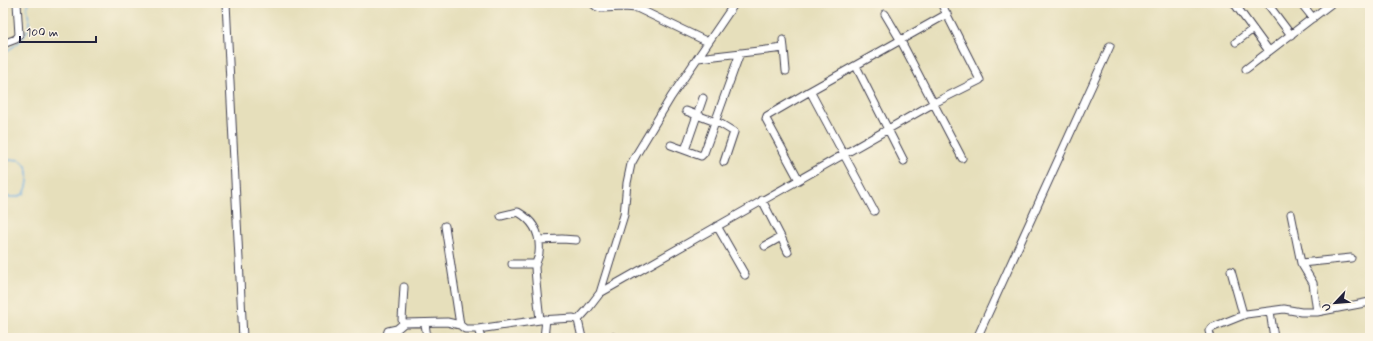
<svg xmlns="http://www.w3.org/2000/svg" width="1373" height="341" viewBox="0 0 1373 341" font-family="Mynerve,sans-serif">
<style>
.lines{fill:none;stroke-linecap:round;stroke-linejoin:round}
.stream{stroke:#6fafe3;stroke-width:1.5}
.minor-casing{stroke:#3f3e4e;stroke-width:9}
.minor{stroke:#fff;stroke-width:7}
</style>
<rect width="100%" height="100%" fill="#fcf5e5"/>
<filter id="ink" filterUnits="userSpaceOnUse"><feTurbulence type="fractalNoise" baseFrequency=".025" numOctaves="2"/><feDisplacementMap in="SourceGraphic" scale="8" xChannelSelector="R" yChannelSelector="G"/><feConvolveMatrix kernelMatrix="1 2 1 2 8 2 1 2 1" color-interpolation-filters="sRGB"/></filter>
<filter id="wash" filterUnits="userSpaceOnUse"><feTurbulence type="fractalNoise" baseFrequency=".012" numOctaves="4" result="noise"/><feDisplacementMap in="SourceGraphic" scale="16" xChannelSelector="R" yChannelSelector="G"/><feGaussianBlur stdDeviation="0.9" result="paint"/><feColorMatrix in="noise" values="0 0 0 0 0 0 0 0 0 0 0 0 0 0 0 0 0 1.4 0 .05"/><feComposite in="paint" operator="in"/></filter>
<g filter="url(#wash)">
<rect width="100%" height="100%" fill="#e6dfbb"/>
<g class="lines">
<path class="stream" d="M3 53C13 48 30 35 29 22 29 15 26 10 28 3
M3 163C27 150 34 176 24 194L16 197H3"/>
</g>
</g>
<g filter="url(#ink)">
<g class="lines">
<defs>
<path id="minor" d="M226 3 243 338
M592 3 597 7 602 8 624 7 637 8 708 42
M1234 3 1269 51
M1267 3 1291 35
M1301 3 1313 18
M885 14 901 41 962 158
M783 40 784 48
M1236 42 1253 29
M3 44 16 39 19 35 17 3
M698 58 784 48 786 71
M856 66 904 161
M1246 69 1332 3
M686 111 721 124 734 132 724 162
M671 145 701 156 704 153 740 53
M685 150 703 98
M799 180 766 119 767 116 810 91
M762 200 781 237
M874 211 810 91 947 14
M1291 214 1301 263 1313 283 1317 312
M501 216 518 212C534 221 541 234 539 253 539 258 535 263 535 267 536 285 538 302 540 320
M445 226 460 325
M717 226 745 275
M539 240 562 239 576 240
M765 246 781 237 788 252
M1301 263 1351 258
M512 264H536
M1231 271 1243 314
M404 287 402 320 404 323 447 322 460 325 465 329H478L540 320 573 318 578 320
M600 293 934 103 980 80 941 3
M1270 311 1274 338
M425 323 427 338
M478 329 481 338
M386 338 388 331 397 329 404 323
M544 338 546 319
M582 338 578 320 587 310 600 293 624 215 627 183 631 164 636 155 671 97 735 3
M610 338 613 337
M977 338 1110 46
M1211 338 1209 331 1211 328 1246 314 1284 309 1301 312H1317L1370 302"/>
</defs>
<use href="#minor" class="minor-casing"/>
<use href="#minor" class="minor"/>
</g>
</g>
<rect width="1373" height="341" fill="none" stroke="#fcf5e5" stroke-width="16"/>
<g transform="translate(1335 303) rotate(244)" stroke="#fcf5e5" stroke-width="3" paint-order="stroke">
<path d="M0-3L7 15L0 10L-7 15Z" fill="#22223b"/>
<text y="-6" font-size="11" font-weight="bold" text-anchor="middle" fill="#22223b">U</text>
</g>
<path d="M20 36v6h76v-6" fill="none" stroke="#22223b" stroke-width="2"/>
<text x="26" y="36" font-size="12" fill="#22223b" stroke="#fcf5e5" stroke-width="3" paint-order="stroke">100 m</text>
</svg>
